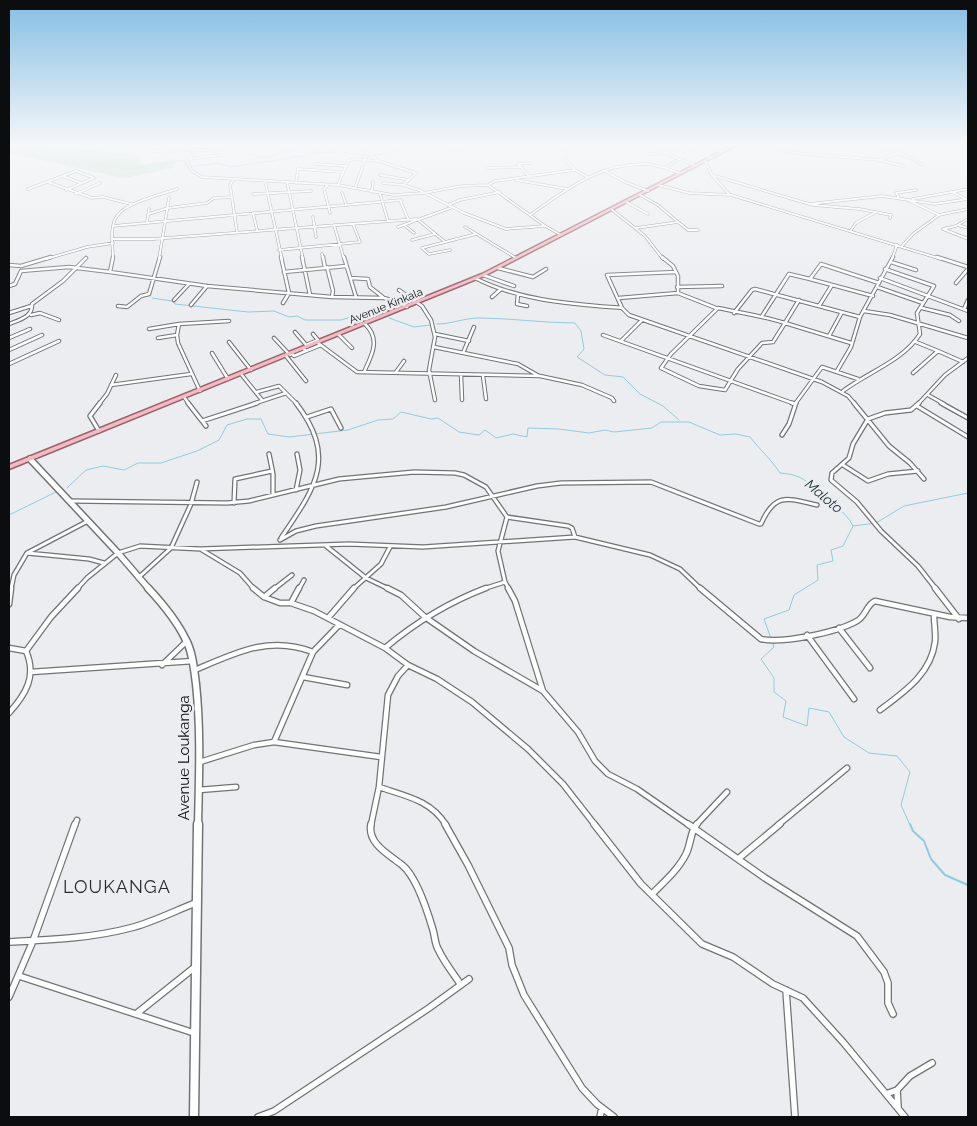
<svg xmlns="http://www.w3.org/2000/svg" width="977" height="1126" viewBox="0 0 977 1126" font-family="Raleway,sans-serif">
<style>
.green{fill:#b7dcc6}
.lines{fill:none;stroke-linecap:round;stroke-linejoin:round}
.stream-far1{stroke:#94cadf;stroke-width:1}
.stream{stroke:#94cadf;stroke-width:2}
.street-far4-casing{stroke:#727376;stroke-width:3}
.street-far3-casing{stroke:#727376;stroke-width:4.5}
.street-far2-casing{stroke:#727376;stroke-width:5.5}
.street-far1-casing{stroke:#727376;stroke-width:7}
.street-casing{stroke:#727376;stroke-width:8}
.secondary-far2-casing{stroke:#727376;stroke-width:8}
.secondary-far1-casing{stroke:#727376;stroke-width:9}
.secondary-casing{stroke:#727376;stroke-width:11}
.primary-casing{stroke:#9b606a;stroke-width:3}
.street-far4{stroke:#fff;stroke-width:2}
.street-far3{stroke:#fff;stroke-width:2.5}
.street-far2{stroke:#fff;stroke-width:3}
.street-far1{stroke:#fff;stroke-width:4.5}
.street{stroke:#fff;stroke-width:5.5}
.secondary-far2{stroke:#fff;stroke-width:5}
.secondary-far1{stroke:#fff;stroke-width:6}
.secondary{stroke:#fff;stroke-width:8}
.primary{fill:#f1bbc4;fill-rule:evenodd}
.labels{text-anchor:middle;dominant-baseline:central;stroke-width:5;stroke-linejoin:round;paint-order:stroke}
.far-street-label{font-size:11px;fill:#0c0d0e;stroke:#ebedf0}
.water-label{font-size:14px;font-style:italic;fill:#132d37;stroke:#ebedf0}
.near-street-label{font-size:15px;fill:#0c0d0e;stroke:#ebedf0}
.near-quarter-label{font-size:18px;letter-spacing:1px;fill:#292b2d;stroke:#ebedf0}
</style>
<rect width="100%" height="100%" fill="#ebedf0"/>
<path class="green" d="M24 146 73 148 135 155 142 165 176 159 173 168 124 178 9 153V149Z"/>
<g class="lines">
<path class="stream-far1" d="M242 144 248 146 245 152 260 157H267L292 150 294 152 291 155 300 157 310 153 343 152 367 157 404 149 421 148 419 147 421 146 437 145 452 151 497 144
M325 144 334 152
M502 144 511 148 526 146 521 144
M543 144H557
M560 144 564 147 597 144
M28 150 126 169 163 165 183 160 188 167 218 163 231 167 297 157
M152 298 172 301 175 304 248 312 274 311 289 317 297 316 305 320H341L364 313 380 314
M389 318 414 327 431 325
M437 324C452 324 464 318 479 318 510 318 543 323 575 323L581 331 584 349 577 357 605 375 623 377 640 394 663 406 679 420
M67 488 86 470 103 466 124 470 138 463H161L197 451 219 440 227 425 247 419H261L268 434 289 437 348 430 378 420 393 419 401 412 431 419 438 418 459 432 479 435 485 430 496 438 513 434 527 437 528 428 559 429 589 433 605 430 614 432 652 428 661 422H689L720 435 736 434 750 437C760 450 771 459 780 473 795 474 807 478 815 491L823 492C831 505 846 511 853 526L843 546 831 550 833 561 817 565 818 580 794 595 789 610 764 619 774 647 761 659 774 678V692L786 701 783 717 807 726 809 708 829 712 844 737 869 753 897 756 910 772 901 805 910 825
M9 515 56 492
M853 526 876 523 904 506 968 493"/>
<path class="stream" d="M910 824 913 831 924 841 931 859 945 875 968 885"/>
<defs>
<path id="street-far4" d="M137 144 150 151 211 150 218 152 220 155
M195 144 194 152 187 163 192 171 202 177 338 185 393 195 424 193 462 186 488 185 495 181 575 170 587 177
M303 144 314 149 326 148
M356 144 379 161 416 173 403 185
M689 144 665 153 696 166
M705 144 722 152
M754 144 796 153 879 160 903 166
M824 144 841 148
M934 144 938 145
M879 146 909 157 922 165
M564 148 566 153 565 160 575 170
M696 151 712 158
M366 152 365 160 379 161
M649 154 665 153
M190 159 220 155
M879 160 899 153
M705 161 712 175 729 194
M530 163 518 164 530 177
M315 164 345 166
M488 168 521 167
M665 168 678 160
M603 170 625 182 648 191
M380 175 409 180
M712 175 809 204 882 196 935 204 968 199
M62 176 81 183
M233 180 230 185 237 232
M516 180 567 189
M265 181 282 259
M48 182 92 198 103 197 131 204
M287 182 303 259
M296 183 298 169 343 172
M383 183 403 185 419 190 464 213 506 229 545 226
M338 185 348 161 354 159 365 160 355 188
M488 185 545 226 561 235
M658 185 689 193 731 195 941 259
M327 186 324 189 330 213
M28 189 76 171 94 178
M66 190 94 178
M372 192 373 182
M952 192 966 199
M342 193 346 204
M76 194 100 183
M253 194 311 191
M380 194 388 221
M899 198 896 193 916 190
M913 199 968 189
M400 200 408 219
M910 201 939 215 968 209
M626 202 648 214
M448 205 460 200 500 192
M813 205 859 209 891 215 890 218
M611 209 645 236 663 259
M253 213 257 230
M149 214 168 208 207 203 214 198 232 197
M530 215C564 191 600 163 644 164 656 164 669 170 681 173
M313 217 316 237
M147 222 149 209
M678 222 688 230H698
M334 225 344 259
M404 225 414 233
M958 225 968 228
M113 226 401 200
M398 227 453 207
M465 227 516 258
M636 228 678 222 658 205 640 195
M943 229 968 239
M943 229 956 226 968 219
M851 230 856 223 876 212
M113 239H153L417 219 444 241
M412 240 435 234
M902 246 913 234 939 215
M279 250 360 242 353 224
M450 250 429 254 422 248 476 234
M322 254 323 259
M46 259 87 247 113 243
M113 259C113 246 109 227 117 216 125 203 162 194 177 189
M159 259 169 198
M892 259 897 245"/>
<path id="street-far3" d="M113 257 110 272 207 286 332 297 384 298 401 303 407 307
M281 257 289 293 283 303
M302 257 310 295
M323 257 325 268
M344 257 356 297
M662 257 673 266 678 276V293
M937 257 968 267
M891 262 916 270
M9 265 21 266 51 257
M327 267 333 291 332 297
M498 268 533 277 546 269
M21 271 69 267 110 272
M284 272 346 266
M676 272 607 275 622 308 629 315 822 382 848 396 855 404
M483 275 514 286
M351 278 368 279 370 287 384 298
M475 278C520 301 572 304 622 308
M880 278 968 311
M810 279 873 296
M956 283 968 269
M9 286 15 284 21 271
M677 287 722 286
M877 287 923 303
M399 290 422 306 431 320 435 337 429 370 435 400
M518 294 517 304 527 306
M492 297 501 289
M619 298 678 293 716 308
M174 300 189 284
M191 305 207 286
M118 306 127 307 141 296 149 294 160 257
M819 306 832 285
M718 308C741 313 763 316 785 323L773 342 762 343 738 369 725 390 699 386 661 368 671 354Z
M922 308 950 315 959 321
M964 309 968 300
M864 311 890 315 968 338
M9 313 31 306
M734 313 752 290 755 289 860 317 893 257
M31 315 40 313 59 320
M762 316 789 274 810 279 821 264 879 283
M785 323 851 343
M785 323 799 300
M9 324C19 320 33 317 32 304L63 281 86 258
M149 329 179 324
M295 332 307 346
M435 334 469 341
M177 335 179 324 229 321
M339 335 352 348
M603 335 795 404
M829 336 842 312
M9 338 30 329
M158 338 177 335 178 343 200 391
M274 338 290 355
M621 341 642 320
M229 342 251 370
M318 343 357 372 540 376 582 385 612 398 614 401
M306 345 318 340 313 334
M434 347 518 364 539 376
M9 350 42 335
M306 351 321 345
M938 351 963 362
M212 353 228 379
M463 353 474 327
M292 354 294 356 306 351 304 349
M286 356 306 381
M9 364 59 341
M837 371 851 347 860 317
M364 372C372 355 381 339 365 324
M396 372 404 361
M913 373 938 351 916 342
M241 374 262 400
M461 375 462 400
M483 376 486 399
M111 385 191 374
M843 391C868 372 903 361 920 334L917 313 934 286 885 269
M257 392 279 386 297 404
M928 395 944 404
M184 397 189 404
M99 404 107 394 116 375
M253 404 286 393
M795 404 822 367 858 379
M918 404 945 375 968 358"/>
<path id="street-far2" d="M188 403 206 426
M792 403 795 404
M854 403 889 446 910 463 924 479
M919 403 911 410 885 413 868 419 853 444 849 458 832 473 831 480 857 502 881 531 918 566 936 589
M941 403 968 418
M917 406 968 437
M307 417 331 409 341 428
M202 421 257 403
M99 431 90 416 100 403
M782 435 789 424 796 403
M269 454 273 474V494
M843 465 868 481 888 474 918 471
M296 490 300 470 297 454
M71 501 227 503 249 501 339 479 414 472 455 473 464 475 486 487 507 517 498 551 505 582 509 589
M234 503 235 479 272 471
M507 517 568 526 572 528 575 537
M281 538C315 488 338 458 296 403
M280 540 296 531 316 526 446 507 537 486 561 483 651 482 759 524H761C775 492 787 498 817 505
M326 546 366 578 389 589
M202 550 240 573 254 589
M27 553 89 559 104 563
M138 578 171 548 191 504 197 482
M11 589 14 575 27 553 88 521
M77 589 87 578 118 553 140 546 200 549 349 544 423 547 575 537 650 555 680 569 701 589
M274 589 292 575
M299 589 304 580
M353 589 381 564 390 547
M483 589 505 582"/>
<path id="street-far1" d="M253 588 264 597 280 603H291L314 611 385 648 408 665 437 679 472 702 528 749 563 784 595 825
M387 588 401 595 425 617 474 651 543 691 578 732 595 761 608 774 637 789 689 825
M508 588 515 601 543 691
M700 588 761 639C782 644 838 632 857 621 866 616 866 605 875 601L950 617 968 618
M935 588 959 619
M264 597 275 588
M291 603 299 588
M9 604 11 588
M328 618 354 588
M839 628 870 668
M807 635 854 699
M9 648 26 651
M385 648C416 622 449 602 486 588
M26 651 51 617 78 588
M162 665 187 641
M195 670C235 653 269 635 313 652
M31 672 193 661
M303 677 347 685
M880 710C904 692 931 674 935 642 936 633 934 624 934 615
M9 713C26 694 37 676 26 651
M274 742 381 757
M200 762 254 745 274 742 313 652 339 625
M379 787C405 796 431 800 446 825
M199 790 236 787
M75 825 77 820
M371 825 379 787 388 695 398 676 408 665
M696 825 727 792
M778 825 847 768"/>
<path id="street" d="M371 824C367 844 390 855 402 865 416 876 428 913 433 930 435 937 435 944 438 949 444 962 453 973 461 985
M445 824 468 865 509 948 512 965 524 995 582 1088 597 1104 614 1117
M594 824 641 884 702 944 733 957 773 984 803 998 843 1042 905 1117
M688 824 765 878 857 936 884 972 888 983V1003L893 1014
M738 859 780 824
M652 894C664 882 678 870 686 854 691 844 690 832 697 824
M9 942C51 940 94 938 134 927 155 921 175 911 195 903
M19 976 194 1033
M786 990 795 1117
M9 997 33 941 75 824
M136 1014 195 967
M897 1090 898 1107
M886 1094 897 1090 910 1076 932 1063
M258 1117 274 1111 429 1008 469 979
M600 1117 602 1108"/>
<path id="secondary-far2" d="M30 459 118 553 149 589"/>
<path id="secondary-far1" d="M148 588C162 603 177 621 186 640 193 653 194 670 196 684 201 731 199 778 198 825"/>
<path id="secondary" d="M194 1117 198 824"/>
<path id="primary" d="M735 144H739L484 276 9 469V465L482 274Z"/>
</defs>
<use href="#street-far4" class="street-far4-casing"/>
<use href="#street-far3" class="street-far3-casing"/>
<use href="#street-far2" class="street-far2-casing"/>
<use href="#street-far1" class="street-far1-casing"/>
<use href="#street" class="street-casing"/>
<use href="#secondary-far2" class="secondary-far2-casing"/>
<use href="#secondary-far1" class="secondary-far1-casing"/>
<use href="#secondary" class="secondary-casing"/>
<use href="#primary" class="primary-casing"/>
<use href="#street-far4" class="street-far4"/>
<use href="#street-far3" class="street-far3"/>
<use href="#street-far2" class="street-far2"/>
<use href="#street-far1" class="street-far1"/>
<use href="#street" class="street"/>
<use href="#secondary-far2" class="secondary-far2"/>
<use href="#secondary-far1" class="secondary-far1"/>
<use href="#secondary" class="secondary"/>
<use href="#primary" class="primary"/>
</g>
<linearGradient id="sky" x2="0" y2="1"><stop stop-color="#86bde4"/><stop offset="0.48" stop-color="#f6f7f8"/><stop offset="1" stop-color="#f6f7f8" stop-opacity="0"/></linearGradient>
<rect width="977" height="302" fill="url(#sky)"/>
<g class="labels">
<g class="far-street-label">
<text transform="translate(386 306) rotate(-22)">Avenue Kinkala</text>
</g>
<g class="water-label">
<text transform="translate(824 496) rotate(40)">Maloto</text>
</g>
<g class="near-street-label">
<text transform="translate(184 758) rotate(-90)">Avenue Loukanga</text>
</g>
<g class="near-quarter-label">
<text x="117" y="886">LOUKANGA</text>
</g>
</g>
<rect width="977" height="1126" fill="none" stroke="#0c0d0e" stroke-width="20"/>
</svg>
